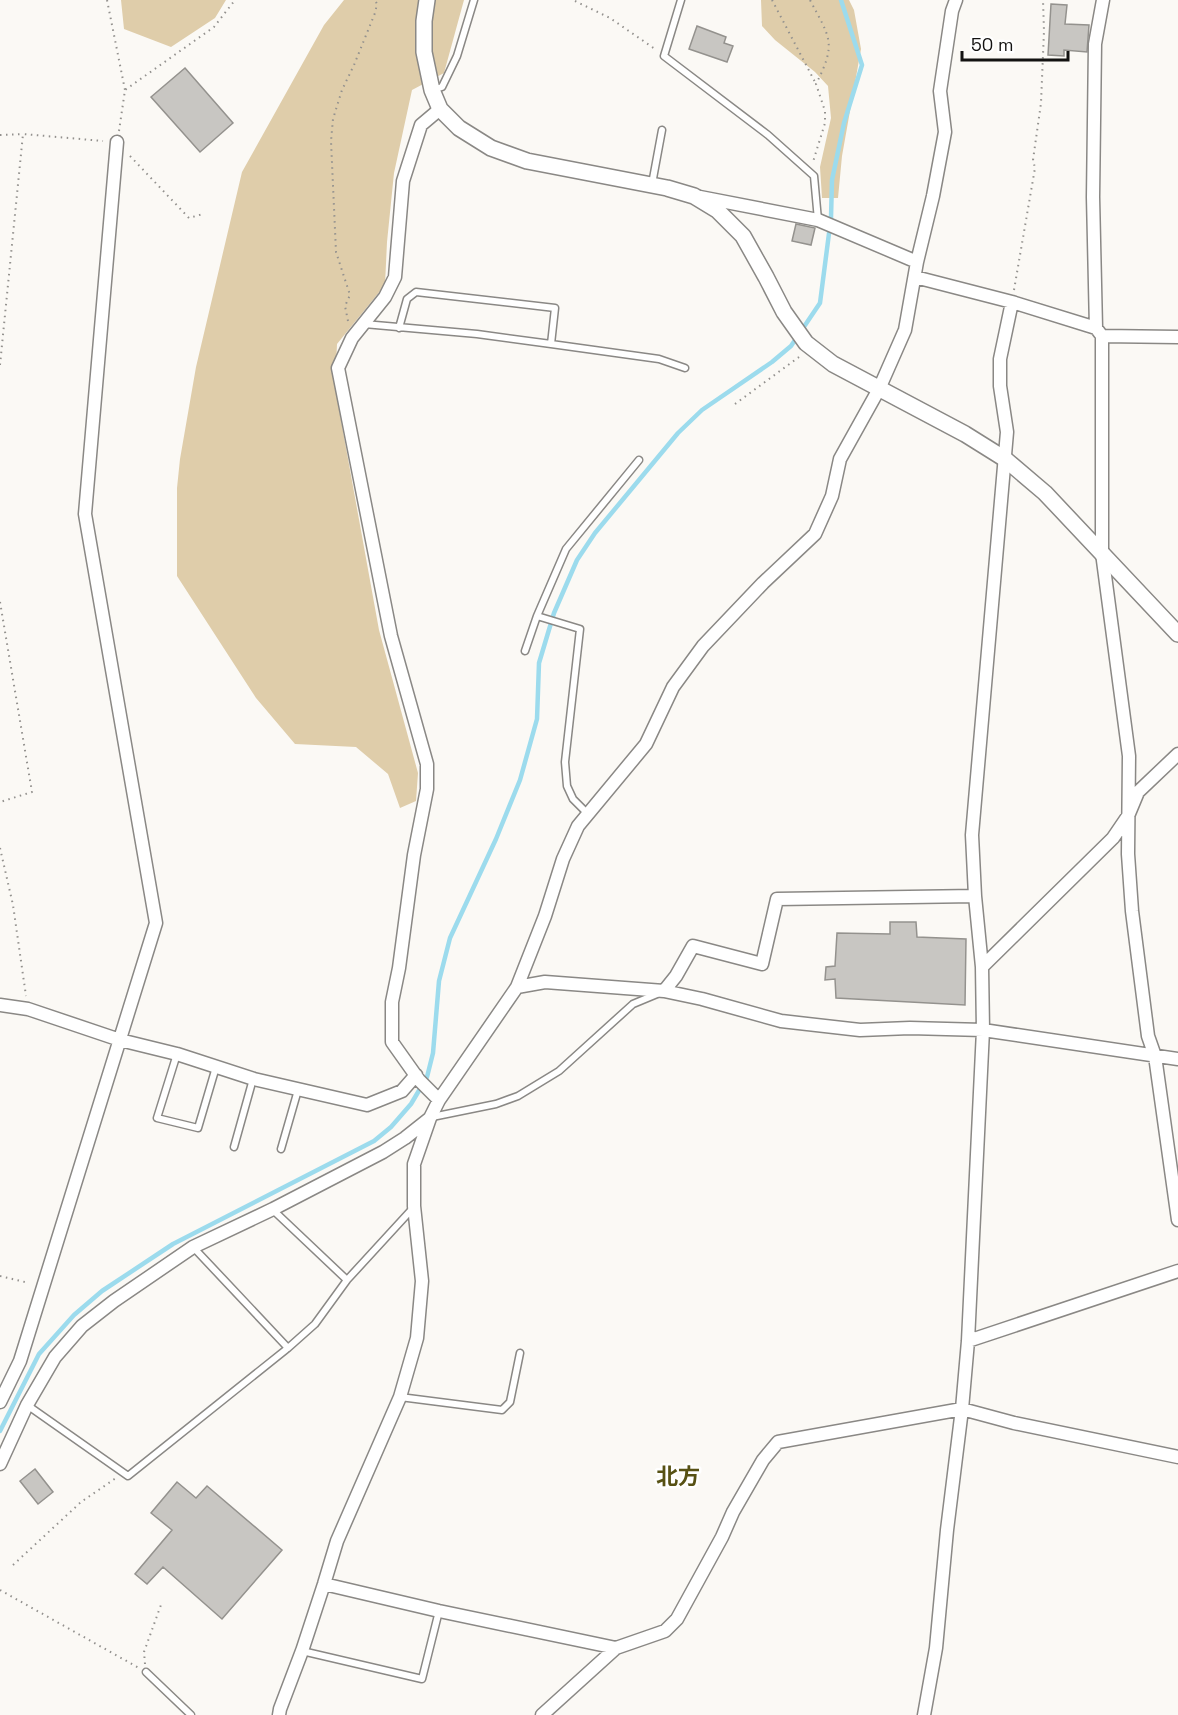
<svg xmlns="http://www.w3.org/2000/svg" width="1178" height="1715" viewBox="0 0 1178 1715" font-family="'Space Grotesk','Noto Sans JP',sans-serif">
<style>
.green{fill:#dfcdaa}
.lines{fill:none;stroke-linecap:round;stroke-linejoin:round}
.stream{stroke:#9cdbed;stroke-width:4.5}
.building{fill:#c8c6c2;stroke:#94928e;stroke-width:1.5}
.service-casing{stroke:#8a8885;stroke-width:9}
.minor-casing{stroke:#8a8885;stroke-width:15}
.tertiary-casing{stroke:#8a8885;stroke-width:18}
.path{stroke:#93918e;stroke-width:2;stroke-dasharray:1.5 4.5;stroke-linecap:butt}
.service{stroke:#fff;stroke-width:6}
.minor{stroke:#fff;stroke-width:12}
.tertiary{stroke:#fff;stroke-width:15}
.labels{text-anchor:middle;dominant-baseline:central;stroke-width:5;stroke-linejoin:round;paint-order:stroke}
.quarter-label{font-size:22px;font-weight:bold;fill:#575114;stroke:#fff}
</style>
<rect width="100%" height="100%" fill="#fbf9f5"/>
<path class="green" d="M121 0H226L215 18 171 47 124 29Z
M344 0H464L444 73 412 90 394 173 387 242 385 285 337 344 335 387 379 630 418 773 416 801 400 808 388 774 356 747 295 744 256 698 177 576V488L180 459 196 367 242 172 324 25Z
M761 0H849L854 10 861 49 842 156 838 198H822L820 167 831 118 828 86 815 72 775 40 762 26Z"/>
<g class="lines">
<path class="stream" d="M0 1431 39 1354 74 1315 102 1291 173 1244 374 1141 391 1127 411 1104 427 1077 433 1053 439 981 450 938 496 839 520 780 537 719 539 663 554 613 577 560 595 533 678 433 702 410 772 362 791 346 820 303 831 218 832 180 844 123 862 65 841 0"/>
</g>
<path class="building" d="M1051 4 1067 5 1065 24 1089 25 1087 52 1064 50V56L1048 55Z
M697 26 726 37 724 43 733 46 727 62 689 49Z
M185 68 233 123 200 152 151 97Z
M796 224 815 228 811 245 792 241Z
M890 922H916L917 937 966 939 965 1005 836 998 835 979 825 980 826 967 835 966 837 933 890 934Z
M35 1469 53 1492 38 1504 20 1481Z
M177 1482 196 1498 207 1486 282 1550 222 1619 163 1567 147 1584 135 1574 172 1530 151 1513Z"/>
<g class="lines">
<defs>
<path id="service" d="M681 0 664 56 768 135 814 176 818 220
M432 90 442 87 457 56 474 0
M652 184 662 130
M364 324 477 334 551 344 659 359 685 368
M399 328 407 299 416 292 555 308 551 344
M537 616 580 629 565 762 567 786 573 799 588 814
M525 651 537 616 566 549 639 460
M177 1054 157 1118 198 1128 216 1067
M432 1117 496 1104 518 1096 559 1071 633 1004 657 994
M234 1147 253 1079
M281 1149 298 1090
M273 1210 347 1280
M193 1247 288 1348
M400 1397 502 1410 510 1402 520 1353
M27 1405 128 1476 288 1348 315 1324 347 1280 414 1207
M302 1651 422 1679 439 1611
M146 1672 191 1715"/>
<path id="minor" d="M700 197 818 220 917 262
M915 277 1012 302 1096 328 1102 336V553L1129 756 1128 854 1132 911 1148 1036 1155 1056 1178 1220
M1096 328 1093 197 1095 44 1103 0
M1102 336 1178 337
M982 967 1113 838 1128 816 1138 792 1178 754
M517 987 545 982 664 991 702 999 781 1021 860 1030 910 1028 983 1030 1178 1059
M664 991 676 976 693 946 762 964 777 899 975 896
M0 1005 28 1009 120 1040 177 1054 254 1079 367 1105 402 1091 416 1075
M439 1100 419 1080 392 1042V1002L399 968 414 855 427 789V764L391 636 338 368 352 338 385 297 395 277 403 181 421 125 440 109
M968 1341 1178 1271
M0 1402 20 1361 156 923 85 514 117 142
M0 1464 27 1405 55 1357 82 1326 114 1301 193 1247 273 1209 383 1152 405 1138 429 1119
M324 1584 439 1611 616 1648
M279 1715 280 1709 302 1651 324 1584 337 1541 400 1397 417 1338 422 1281 414 1206V1164L430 1118 439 1100 517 987 545 916 563 859 578 826 646 744 673 687 703 646 763 583 815 534 832 496 840 459 879 389 905 330 917 262 933 196 945 132 940 91 952 11 956 0
M542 1715 616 1648 665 1631 677 1619 722 1537 733 1512 763 1460 778 1442 962 1409 1014 1423 1178 1457
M924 1715 936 1648 947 1530 962 1409 968 1341 983 1030 982 967 975 896 972 835 1007 432 1000 386V359L1012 302"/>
<path id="tertiary" d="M427 0 424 21V52L432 90 440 109 459 128 491 148 527 161 667 188 694 196 717 210 743 236 766 277 784 312 806 343 833 364 965 434 1005 459 1045 493 1178 634"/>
</defs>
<use href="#service" class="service-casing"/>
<use href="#minor" class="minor-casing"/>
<use href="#tertiary" class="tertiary-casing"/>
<path class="path" d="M107 0 125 90
M772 0 815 82
M810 0C830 38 837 43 816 84L825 111V123L813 162
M575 1 610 18 655 49
M119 131 125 90 214 27 235 0
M0 135 23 134
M130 156 189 218 203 214
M1014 290 1035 168 1033 160 1041 103 1044 31 1043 0
M348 321 345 306 350 295 336 252 331 141 333 119 342 90 354 65 375 13 377 4 375 0
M0 365 23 134 103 141
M735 404 799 357
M0 602 32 792 0 802
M0 848 13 905 26 996
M0 1276 29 1283
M13 1565 81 1502 116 1478
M0 1590 139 1668
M145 1664 144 1652 162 1602"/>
<use href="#service" class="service"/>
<use href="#minor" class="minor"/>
<use href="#tertiary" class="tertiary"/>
</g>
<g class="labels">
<g class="quarter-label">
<text x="678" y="1476">北方</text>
</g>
</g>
<path d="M962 51v9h106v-9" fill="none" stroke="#131211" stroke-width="3"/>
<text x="971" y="51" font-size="18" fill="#131211" stroke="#ffffff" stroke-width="4.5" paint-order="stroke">50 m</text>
</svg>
